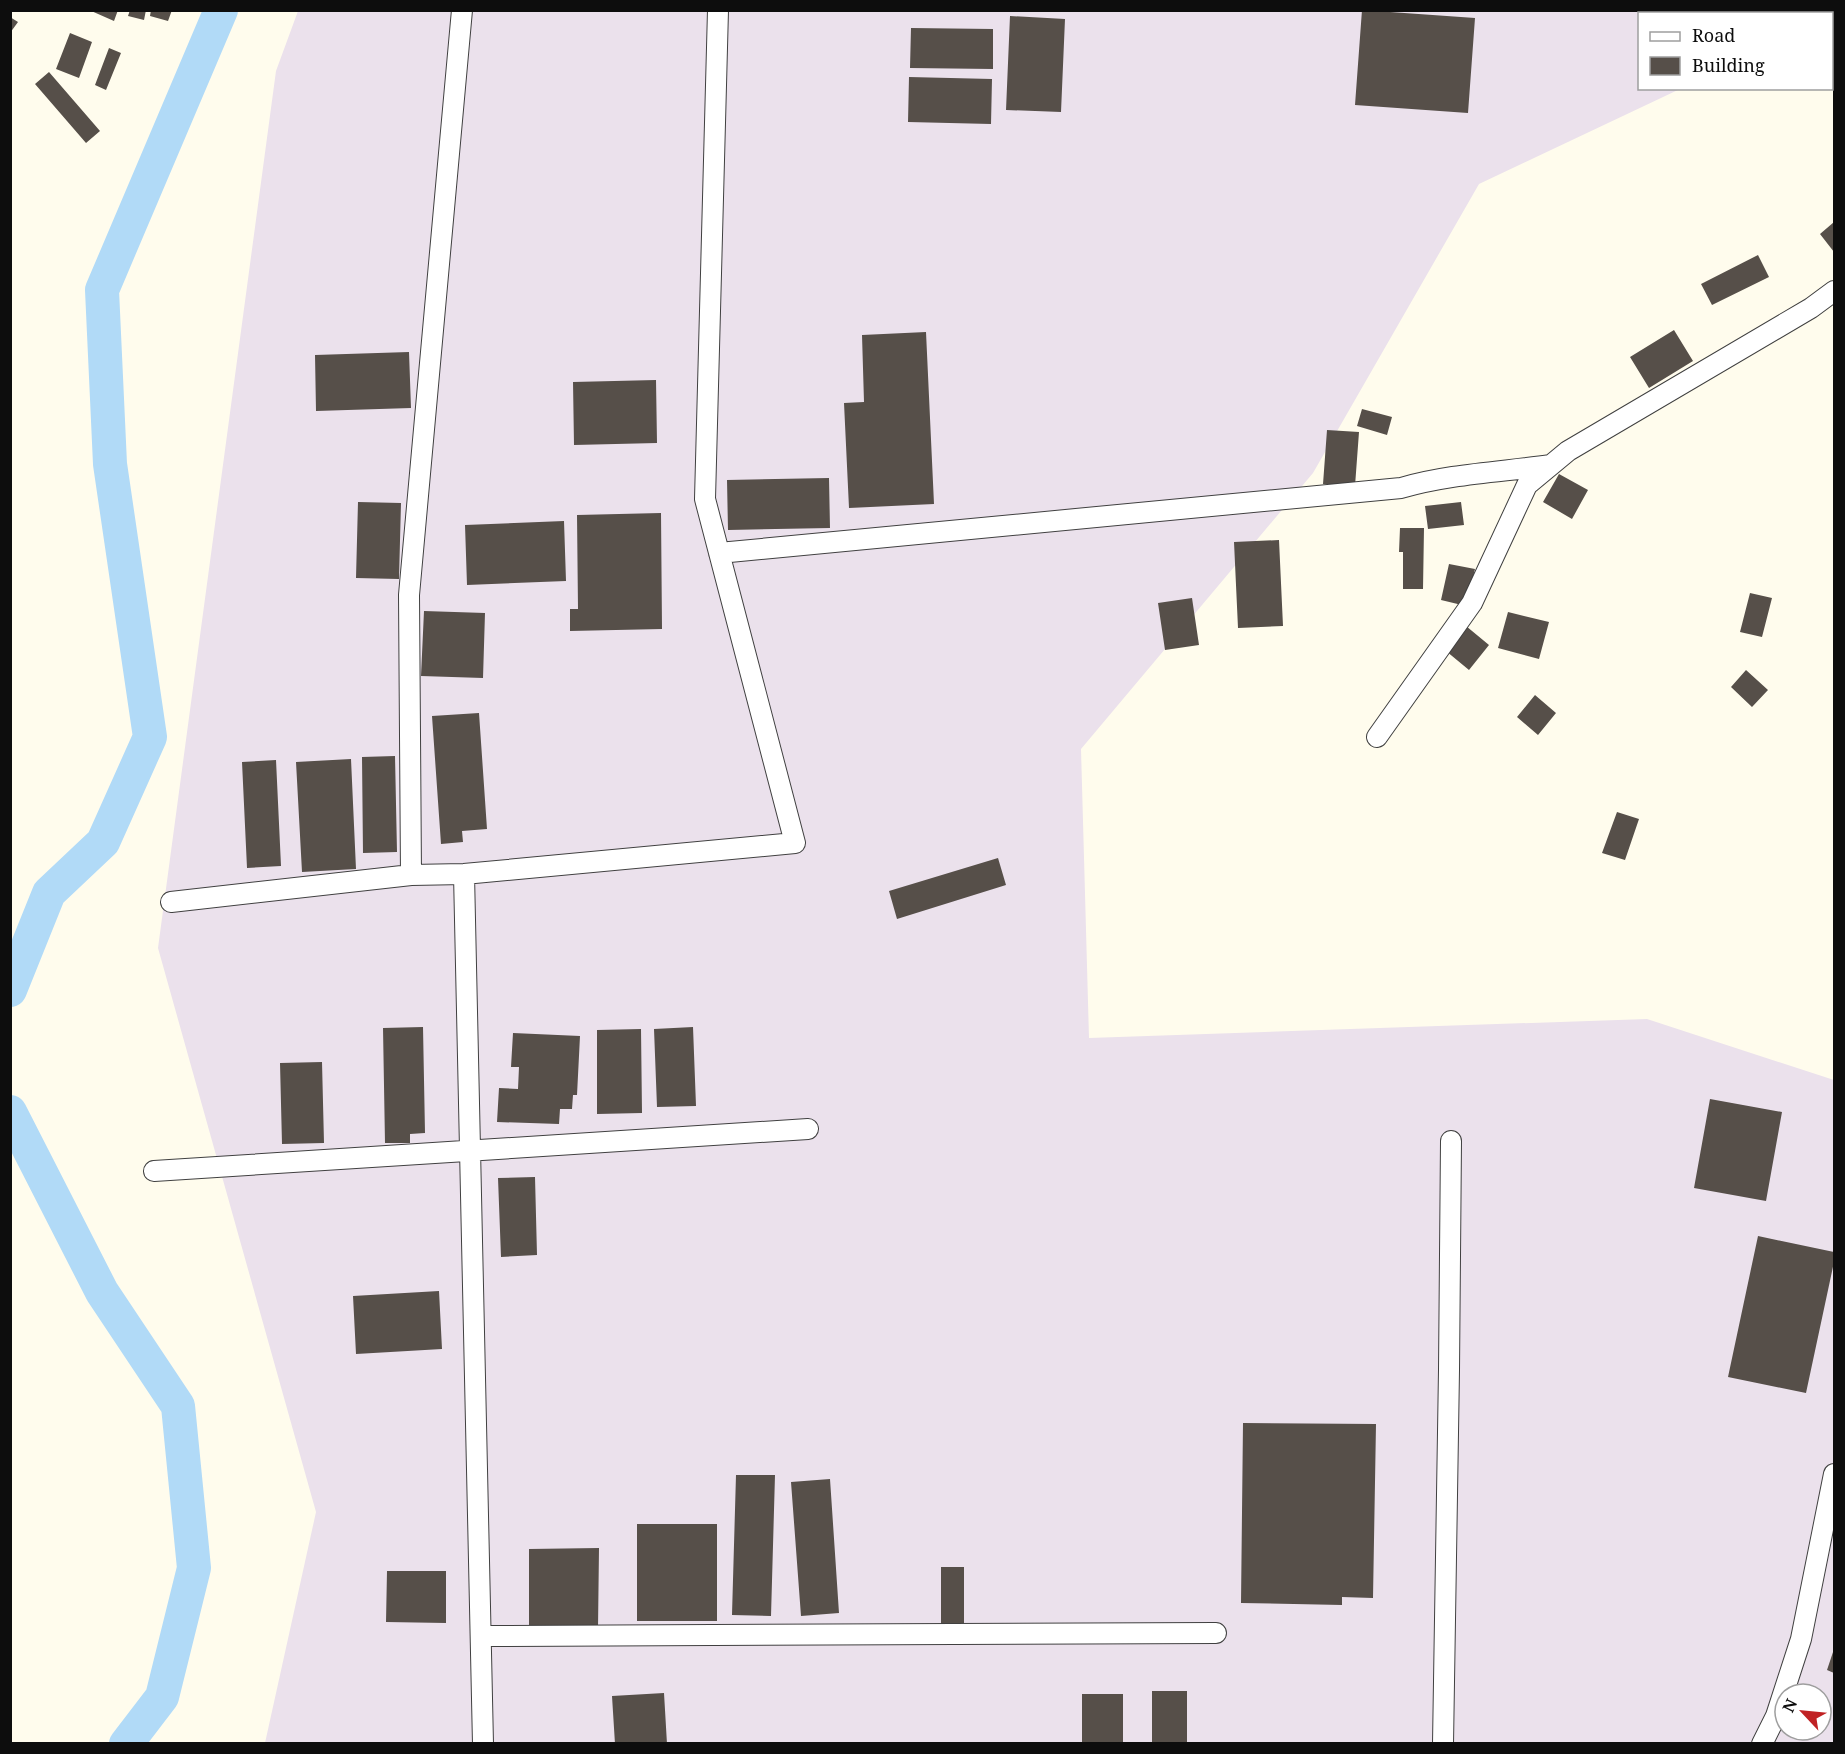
<svg xmlns="http://www.w3.org/2000/svg" width="1845" height="1754" viewBox="0 0 1845 1754" font-family="'Noto Serif',serif">
<style>
.industrial{fill:#ebe1ec;fill-rule:evenodd}
.lines{fill:none;stroke-linecap:round;stroke-linejoin:round}
.river{stroke:#b1daf7;stroke-width:34}
.building{fill:#564f49}
.street-casing{stroke:#404040;stroke-width:22}
.street{stroke:#fff;stroke-width:20}
</style>
<rect width="100%" height="100%" fill="#fffced"/>
<path class="industrial" d="M298 11H1834V15L1832 16V14H1640V88L1680 89 1479 184 1313 473 1081 749 1089 1038 1647 1019 1834 1080V1743H265L316 1512 158 948 276 71ZM1785 1694H1821V1730H1785Z"/>
<g class="lines">
<path class="river" d="M10 990 49 893 103 842 150 737 110 464 102 290 221 10
M10 1112 102 1292 178 1406 194 1568 162 1697 126 1744"/>
</g>
<path class="building" d="M89 10H118L114 21Z
M130 10H146L144 20 128 16Z
M151 10H172L168 21 150 16Z
M1362 10 1475 18 1468 113 1355 105Z
M1010 16 1065 19 1061 112 1006 110Z
M10 17 18 22 10 33Z
M911 28 993 29V69L910 68Z
M70 33 92 42 79 78 56 69Z
M109 48 121 53 106 90 95 85Z
M49 72 100 131 86 143 35 84Z
M909 77 992 79 991 124 908 122Z
M1834 222V252L1820 234Z
M1758 255 1769 277 1712 305 1701 284Z
M1674 330 1693 361 1649 388 1630 357Z
M926 332 934 504 849 508 844 403 864 402 862 335Z
M409 352 411 408 316 411 315 355Z
M656 380 657 443 574 445 573 382Z
M1362 409 1392 417 1387 435 1357 426Z
M1327 430 1359 432 1355 486 1323 484Z
M1559 474 1588 490 1572 519 1543 502Z
M829 478 830 528 728 530 727 480Z
M358 502 401 503 399 579 356 578Z
M1461 502 1464 525 1428 529 1425 506Z
M661 513 662 629 570 631V609H578L577 515Z
M564 521 566 581 467 585 465 525Z
M1400 528H1424L1423 589H1403V552H1399Z
M1279 540 1283 626 1238 628 1234 542Z
M1449 564 1475 569 1466 606 1441 600Z
M1750 593 1772 598 1762 637 1740 632Z
M1192 598 1199 645 1165 650 1158 603Z
M424 611 485 613 483 678 421 676Z
M1508 612 1549 622 1539 659 1498 648Z
M1466 626 1489 645 1469 670 1446 651Z
M1746 670 1768 690 1752 707 1731 687Z
M1535 695 1556 713 1538 735 1517 717Z
M479 713 487 829 462 831 463 842 441 844 432 716Z
M395 756 397 852 363 853 362 757Z
M351 759 356 869 302 872 296 762Z
M276 760 281 866 247 868 242 762Z
M1617 812 1639 819 1625 860 1602 853Z
M998 858 1006 885 897 919 889 891Z
M423 1027 425 1133 410 1134V1143H385L383 1028Z
M693 1027 696 1106 657 1107 654 1029Z
M641 1029 642 1113 597 1114V1030Z
M513 1033 580 1036 577 1095H573L572 1109H560L559 1124 497 1122 499 1088 518 1089 519 1067H511Z
M322 1062 324 1143 282 1144 280 1063Z
M1710 1099 1782 1112 1766 1201 1694 1188Z
M535 1177 537 1255 501 1257 498 1178Z
M1758 1236 1834 1252V1262L1806 1393 1728 1377Z
M439 1291 442 1349 356 1354 353 1296Z
M1243 1423 1376 1424 1373 1598 1342 1597V1605L1241 1603Z
M736 1475H775L771 1616 732 1615Z
M830 1479 839 1613 801 1616 791 1482Z
M637 1524H717V1621H637Z
M599 1548 598 1628 529 1629V1549Z
M941 1567H964V1624L941 1625Z
M387 1571H446V1623L386 1622Z
M1834 1649V1673L1827 1670Z
M1152 1691H1187V1744H1152Z
M664 1693 667 1744H615L612 1696Z
M1082 1694H1123V1744H1082Z"/>
<g class="lines">
<defs>
<path id="street" d="M719 553 1401 488C1449 474 1501 472 1551 465
M1377 737 1472 603 1527 485 1568 451 1811 308 1834 291
M464 874 483 1744
M411 875 409 595 462 10
M171 902 411 875 464 874 795 843 705 499 718 10
M154 1171 808 1129
M481 1636 1216 1633
M1443 1744 1449 1370 1451 1141
M1762 1744 1776 1716 1801 1639 1834 1474"/>
</defs>
<use href="#street" class="street-casing"/>
<use href="#street" class="street"/>
</g>
<rect width="1845" height="1754" fill="none" stroke="#0d0d0d" stroke-width="24"/>
<rect x="1638" y="12" width="195" height="78" fill="#ffffff" stroke="#9e9e9e" stroke-width="1.5"/>
<rect x="1650" y="32" width="30" height="9" fill="#ffffff" stroke="#9e9e9e" stroke-width="1.5"/>
<text x="1692" y="42" font-size="18" fill="#0d0d0d">Road</text>
<rect x="1650" y="57" width="30" height="18" fill="#564f49" stroke="#9e9e9e" stroke-width="1.5"/>
<text x="1692" y="72" font-size="18" fill="#0d0d0d">Building</text>
<g transform="translate(1803 1712) rotate(296)"><circle r="28" fill="#ffffff" stroke="#9e9e9e" stroke-width="1.5"/>
<path d="M0-4.5L10 22L0 15L-10 22Z" fill="#c02224"/>
<text y="-9" font-size="16" font-weight="bold" text-anchor="middle" fill="#0d0d0d">N</text>
</g>
</svg>
